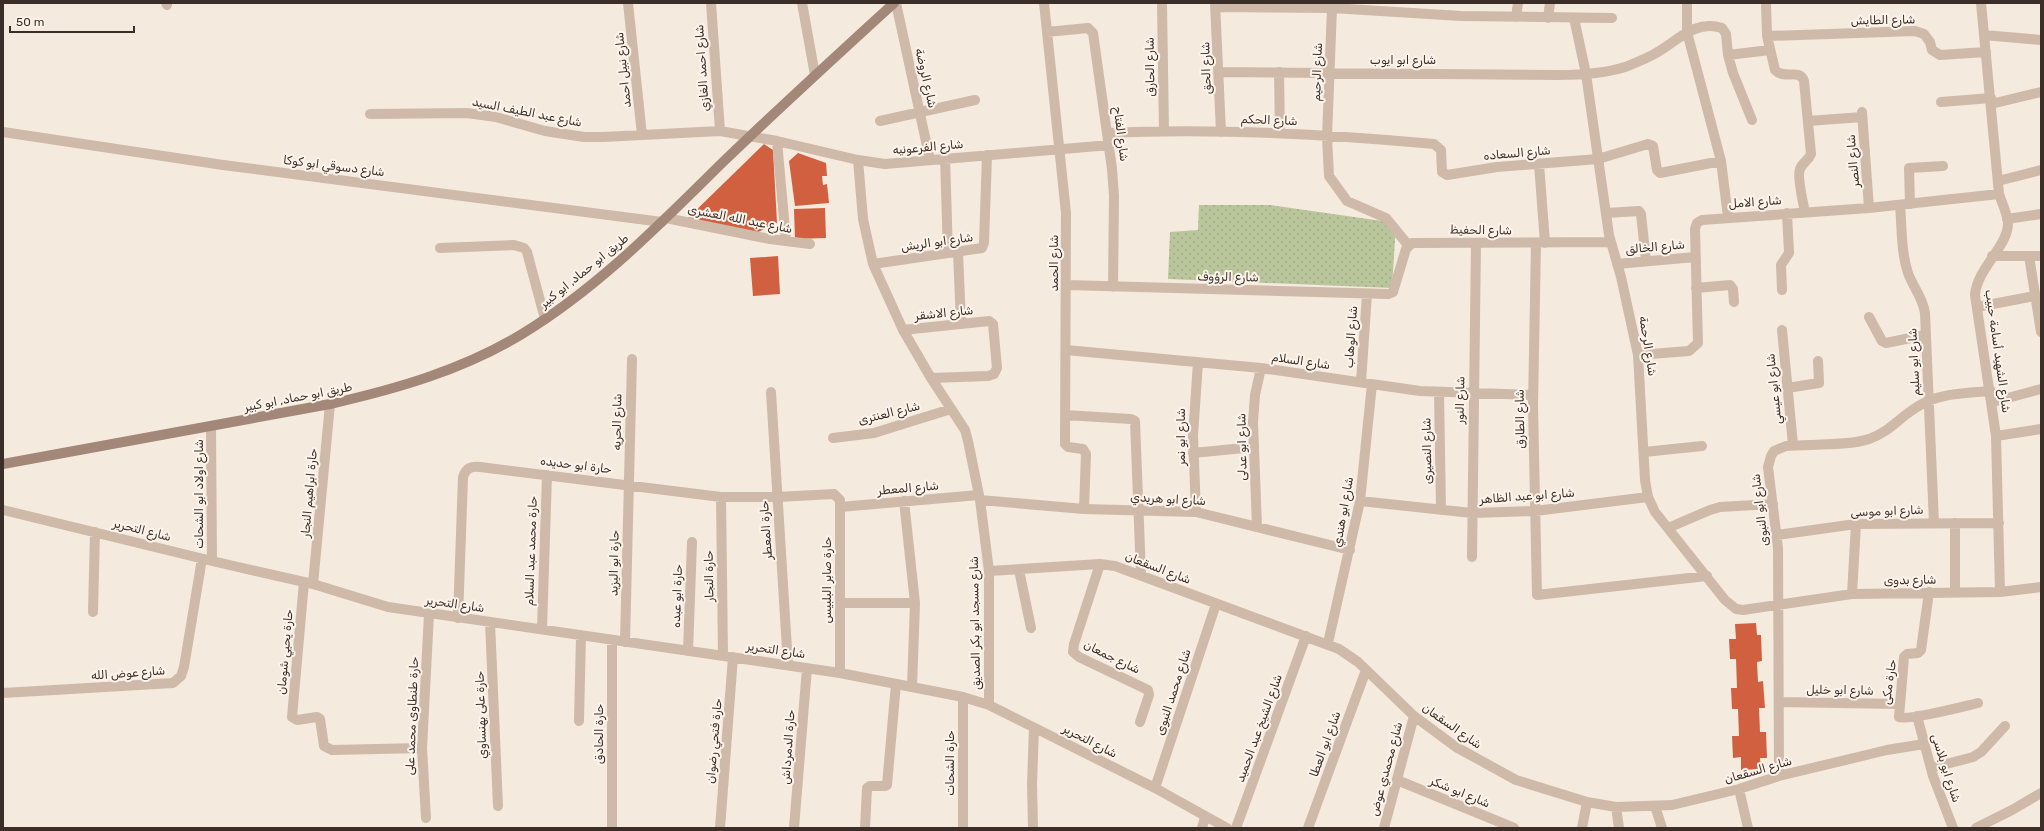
<svg xmlns="http://www.w3.org/2000/svg" width="2044" height="831" viewBox="0 0 2044 831" font-family="Rubik,Vazirmatn,sans-serif">
<style>
.grass{fill:url(#grass-dots)}
.building{fill:#d16040}
.lines{fill:none;stroke-linecap:round;stroke-linejoin:round}
.minor{stroke:#cfb9a8;stroke-width:10}
.secondary{stroke:#a38879;stroke-width:10}
.labels{text-anchor:middle;dominant-baseline:central;stroke-width:4;stroke-linejoin:round;paint-order:stroke}
.street-label{font-size:12px;fill:#3b2e29;stroke:#fcf4eb}
</style>
<defs>
<pattern id="grass-dots" width="8" height="8" patternUnits="userSpaceOnUse"><rect width="8" height="8" fill="#b9c69c"/><path d="M2 2h.1M6 6h.1" fill="none" stroke="#a0aa86" stroke-width="1.8" stroke-linecap="round"/></pattern>
</defs>
<rect width="100%" height="100%" fill="#f5eade"/>
<path class="grass" d="M1199 205H1270L1396 223 1392 288 1168 279 1170 232 1198 230Z"/>
<path class="building" d="M764 144 773 150 777 223 756 233 687 219Z
M798 153 826 163 827 176H822L823 185 827 184 829 203 795 206 789 161Z
M825 208 826 238 795 239 794 209Z
M778 256 780 294 753 296 750 258Z
M1756 623 1757 635H1761L1762 661 1757 662 1758 682 1763 681 1765 708H1759L1760 732H1766L1767 758H1760L1761 769 1741 770V757L1733 758 1732 736H1739L1738 709H1732L1731 688H1737L1736 659H1730L1729 639H1736L1735 624Z"/>
<g class="lines">
<path class="minor" d="M166 3 167 5
M628 3 642 135
M711 3 720 131
M802 3 815 75
M896 3 930 160
M1044 3 1066 213 1065 444 1068 447 1083 449 1086 454 1084 509
M1162 3 1164 131
M1215 3 1221 132
M1687 3V32L1721 161 1728 217
M1766 3 1767 36 1775 70C1784 80 1800 68 1804 81L1811 154C1808 161 1802 163 1800 169 1797 176 1803 203 1805 212
M1981 3 1999 194C2002 203 2007 213 2008 223 2008 247 1977 268 1975 295L1996 436 2000 592
M1216 7 1332 8 1461 16 1612 18
M1332 8 1327 137 1329 176 1347 201 1386 218 1408 245
M1516 17 1518 3
M1548 18 1550 3
M1574 18 1586 74 1609 235 1621 277 1638 355 1645 480 1648 497 1655 512 1725 600 1736 609 1743 610 1852 594 2000 592 2041 587
M1047 32 1088 28 1093 33 1112 169 1114 196 1113 287
M1984 35 2041 40
M1767 36 1915 31 1924 34 1930 42 1932 50 1940 55 1986 52
M1728 55 1770 50
M1219 72 1558 75C1581 75 1603 74 1625 67 1635 63 1646 59 1656 53 1676 42 1695 19 1722 28L1726 34 1728 55 1733 73 1752 120
M1279 72 1280 133
M1941 102 1991 98
M1991 104 2041 92
M1862 112 1869 208
M370 114 467 113 496 117 545 131 584 137H603L720 131 777 141 858 160 885 164 1110 145
M880 121 975 100
M1808 121 1862 117
M3 132 223 165 662 222
M1108 133C1217 128 1326 134 1434 144L1441 150 1442 172 1447 175 1497 167 1598 159 1648 144 1653 146 1657 170 1660 173 1721 161
M777 141 786 241
M945 158 948 253
M858 160 863 219 873 264 903 330 931 378 965 430 968 441 980 500 989 571V705
M1539 164 1545 243
M1998 181 2041 170
M1910 204 1909 168 1943 166
M1900 205C1902 228 1901 252 1908 273 1913 287 1923 298 1925 313L1934 523
M1606 213 1639 211 1641 214 1646 261
M666 218 770 239 810 244
M2007 219 2041 214
M1536 243 1533 406 1537 595 1707 576
M440 248 514 245 524 248 527 252 545 319
M958 252 961 324
M1992 256H2041
M2029 256 2041 332
M873 264 982 248 984 243 987 155
M1617 264 1695 257
M1067 285 1388 294 1393 292 1406 249 1412 243 1610 242
M1696 288 1730 285 1733 289 1734 302
M1782 290 1781 265 1789 253 1787 213
M1977 307 2035 296
M1869 317 1882 341 1886 343 1925 335
M903 330 989 321 993 324 997 368 994 374 988 376 931 378
M1782 330 1793 445
M1066 350 1261 368 1420 391 1533 395
M1638 355 1689 351 1698 343 1695 229 1697 223 1702 220 1869 208 1999 194
M1361 382 1367 294
M1787 388 1819 383 1818 361
M771 392 788 665
M1439 392 1441 510
M1993 402 2041 389
M1065 415 1131 419 1135 421 1141 575
M211 427 212 561
M1996 436 2041 429
M833 438 874 433 951 409
M1644 452 1702 446
M1193 453 1254 447
M721 497 723 656
M980 500 1084 509 1196 512 1350 550
M904 501 915 603 912 687
M1360 501 1472 513 1535 511 1648 497
M840 507 979 495
M3 510 212 561 313 584 388 607 840 673 963 697 989 705 1155 788 1227 828
M1196 512 1193 436 1198 362
M1955 523V592
M1257 527 1253 422 1255 395 1261 368
M1668 528 1710 510 1720 507 1773 504
M1777 535 1856 524 1999 523
M1472 557 1476 243
M1100 564 1074 644 1073 652 1079 657 1148 690 1149 695 1140 722
M1019 570 1031 628
M989 571 1100 564 1115 566 1339 649 1358 662 1414 716 1456 747 1516 780 1587 802 1616 807 1672 805 1739 789 1779 776 1887 750 1924 744
M304 582 292 717 297 720 317 717 320 719 324 746 332 750 422 748
M313 584 330 404
M1929 592 1921 650 1918 653 1907 654 1904 657 1899 717C1907 721 1965 706 1978 703
M1852 594 1856 524
M840 603H915
M93 612 95 532
M458 618 463 477C466 468 471 466 480 467L721 497H777L834 494 840 500V673
M490 622 498 806
M542 629 547 475
M612 640V828
M625 642 632 359
M1328 643 1360 501 1372 384
M688 651 692 542
M3 693 173 683 181 676 184 667 202 559
M963 697V828
M1779 702 1899 704
M1917 716 1933 776 1953 828
M579 721 581 635
M1931 768 1973 757 1981 752 2005 726
M1779 776 1778 548 1768 467 1771 456 1774 451 1786 446C1808 444 1849 446 1869 439 1888 433 1900 417 1917 407 1938 393 1966 393 1991 391
M1397 780 1514 828
M1155 788 1216 604
M1739 789 1748 828
M1655 806 1662 828
M1616 807 1619 828
M426 818 422 748 429 614
M720 828 733 657
M794 828 807 668
M865 828 867 788 870 786H885L887 785 896 684
M1033 828 1032 784 1034 728
M1202 828 1205 817
M1236 828 1306 636
M1308 828 1366 670
M1384 828 1414 716
M1582 828 1587 802
M1976 828 2012 810 2041 793"/>
<path class="secondary" d="M3 464 330 404C396 389 463 370 522 334 598 288 660 224 723 162 779 108 836 56 894 3"/>
</g>
<g class="labels">
<g class="street-label">
<text transform="translate(1883 20) rotate(-1)">شارع الطايش</text>
<text x="1403" y="60">شارع ابو ايوب</text>
<text transform="translate(1150 67) rotate(-91)">شارع الحارق</text>
<text transform="translate(702 68) rotate(-94)">شارع احمد الغازي</text>
<text transform="translate(1206 68) rotate(-92)">شارع الحق</text>
<text transform="translate(623 70) rotate(-96)">شارع نبيل احمد</text>
<text transform="translate(1317 72) rotate(-88)">شارع الرحيم</text>
<text transform="translate(926 78) rotate(77)">شارع الروضة</text>
<text transform="translate(527 112) rotate(11)">شارع عبد الطيف السيد</text>
<text transform="translate(1269 120) rotate(2)">شارع الحكم</text>
<text transform="translate(1121 134) rotate(83)">شارع الفتاح</text>
<text transform="translate(928 147) rotate(-5)">شارع الفرعونيه</text>
<text transform="translate(1517 153) rotate(-5)">شارع السعاده</text>
<text transform="translate(1853 161) rotate(-95)">شارع النصر</text>
<text transform="translate(334 166) rotate(7)">شارع دسوقي ابو كوكا</text>
<text transform="translate(1755 202) rotate(-4)">شارع الامل</text>
<text transform="translate(740 219) rotate(11)">شارع عبد الله العشرى</text>
<text transform="translate(1481 230) rotate(1)">شارع الحفيظ</text>
<text transform="translate(937 242) rotate(-8)">شارع ابو الريش</text>
<text transform="translate(1655 247) rotate(-5)">شارع الخالق</text>
<text transform="translate(1054 263) rotate(-90)">شارع الحمد</text>
<text transform="translate(584 271) rotate(-39)">طريق ابو حماد, ابو كبير</text>
<text transform="translate(1228 277) rotate(1)">شارع الرؤوف</text>
<text transform="translate(944 313) rotate(-6)">شارع الاشقر</text>
<text transform="translate(1351 337) rotate(-86)">شارع الوهاب</text>
<text transform="translate(1648 346) rotate(81)">شارع الرحمة</text>
<text transform="translate(1998 351) rotate(82)">شارع الشهيد أسامة حبيب</text>
<text transform="translate(1301 361) rotate(8)">شارع السلام</text>
<text transform="translate(1914 362) rotate(-93)">شارع ابو سليم</text>
<text transform="translate(1774 389) rotate(-96)">شارع ابو عيسي</text>
<text transform="translate(298 397) rotate(-11)">طريق ابو حماد, ابو كبير</text>
<text transform="translate(1460 400) rotate(-89)">شارع النور</text>
<text transform="translate(889 413) rotate(-14)">شارع العنترى</text>
<text transform="translate(1520 419) rotate(-91)">شارع الطارق</text>
<text transform="translate(617 422) rotate(-89)">شارع الحريه</text>
<text transform="translate(1181 437) rotate(-90)">شارع ابو نمر</text>
<text transform="translate(1242 447) rotate(-91)">شارع ابو عدلى</text>
<text transform="translate(1427 451) rotate(-91)">شارع النصيرى</text>
<text transform="translate(576 465) rotate(7)">حارة ابو حديده</text>
<text transform="translate(908 488) rotate(-5)">شارع المعطر</text>
<text transform="translate(309 493) rotate(-85)">حارة ابراهيم النجار</text>
<text transform="translate(199 494) rotate(-90)">شارع اولاد ابو الشحات</text>
<text transform="translate(1527 496) rotate(-4)">شارع ابو عبد الظاهر</text>
<text transform="translate(1168 499) rotate(3)">شارع ابو هريدي</text>
<text transform="translate(1760 510) rotate(-97)">شارع ابو النبوى</text>
<text transform="translate(1887 511) rotate(-2)">شارع ابو موسى</text>
<text transform="translate(1343 512) rotate(-80)">شارع ابو هندي</text>
<text transform="translate(142 530) rotate(14)">شارع التحرير</text>
<text transform="translate(766 530) rotate(-94)">حارة المعطر</text>
<text transform="translate(531 551) rotate(-88)">حارة محمد عبد السلام</text>
<text transform="translate(614 563) rotate(-89)">حارة ابو اليزيد</text>
<text transform="translate(1158 568) rotate(21)">شارع السقعان</text>
<text transform="translate(709 576) rotate(-91)">حارة النجار</text>
<text transform="translate(827 580) rotate(-90)">حارة صابر البلبيس</text>
<text transform="translate(1910 580) rotate(-1)">شارع بدوى</text>
<text transform="translate(677 596) rotate(-88)">حارة ابو عبده</text>
<text transform="translate(455 604) rotate(8)">شارع التحرير</text>
<text transform="translate(975 623) rotate(-91)">شارع مسجد ابو بكر الصديق</text>
<text transform="translate(776 650) rotate(8)">شارع التحرير</text>
<text transform="translate(285 652) rotate(-85)">حارة يحيي شومان</text>
<text transform="translate(1112 657) rotate(26)">شارع جمعان</text>
<text transform="translate(128 673) rotate(-4)">شارع عوض الله</text>
<text transform="translate(1889 682) rotate(-82)">حارة مكى</text>
<text transform="translate(1840 690) rotate(1)">شارع ابو خليل</text>
<text transform="translate(1173 692) rotate(-72)">شارع محمد النبوى</text>
<text transform="translate(481 715) rotate(-92)">حارة على بهنساوي</text>
<text transform="translate(412 716) rotate(-88)">حارة طنطاوى محمد على</text>
<text transform="translate(1452 726) rotate(35)">شارع السقعان</text>
<text transform="translate(1259 728) rotate(-70)">شارع الشيخ عبد الحميد</text>
<text transform="translate(599 734) rotate(-90)">حارة الحادق</text>
<text transform="translate(714 741) rotate(-85)">حارة فتحي رضوان</text>
<text transform="translate(1090 741) rotate(27)">شارع التحرير</text>
<text transform="translate(1325 744) rotate(-70)">شارع ابو العطا</text>
<text transform="translate(788 747) rotate(-86)">حارة الدمرداش</text>
<text transform="translate(950 763) rotate(-90)">حارة الشحات</text>
<text transform="translate(1946 768) rotate(72)">شارع ابو بلاسى</text>
<text transform="translate(1386 769) rotate(-75)">شارع محمدي عوض</text>
<text transform="translate(1758 770) rotate(-16)">شارع السقعان</text>
<text transform="translate(1460 792) rotate(22)">شارع ابو شكر</text>
</g>
</g>
<rect width="2044" height="831" fill="none" stroke="#3b2e29" stroke-width="8"/>
<path d="M10 26v6h124v-6" fill="none" stroke="#3b2e29" stroke-width="2"/>
<text x="16" y="26" font-size="12" fill="#3b2e29" stroke="#fcf4eb" stroke-width="3" paint-order="stroke">50 m</text>
</svg>
